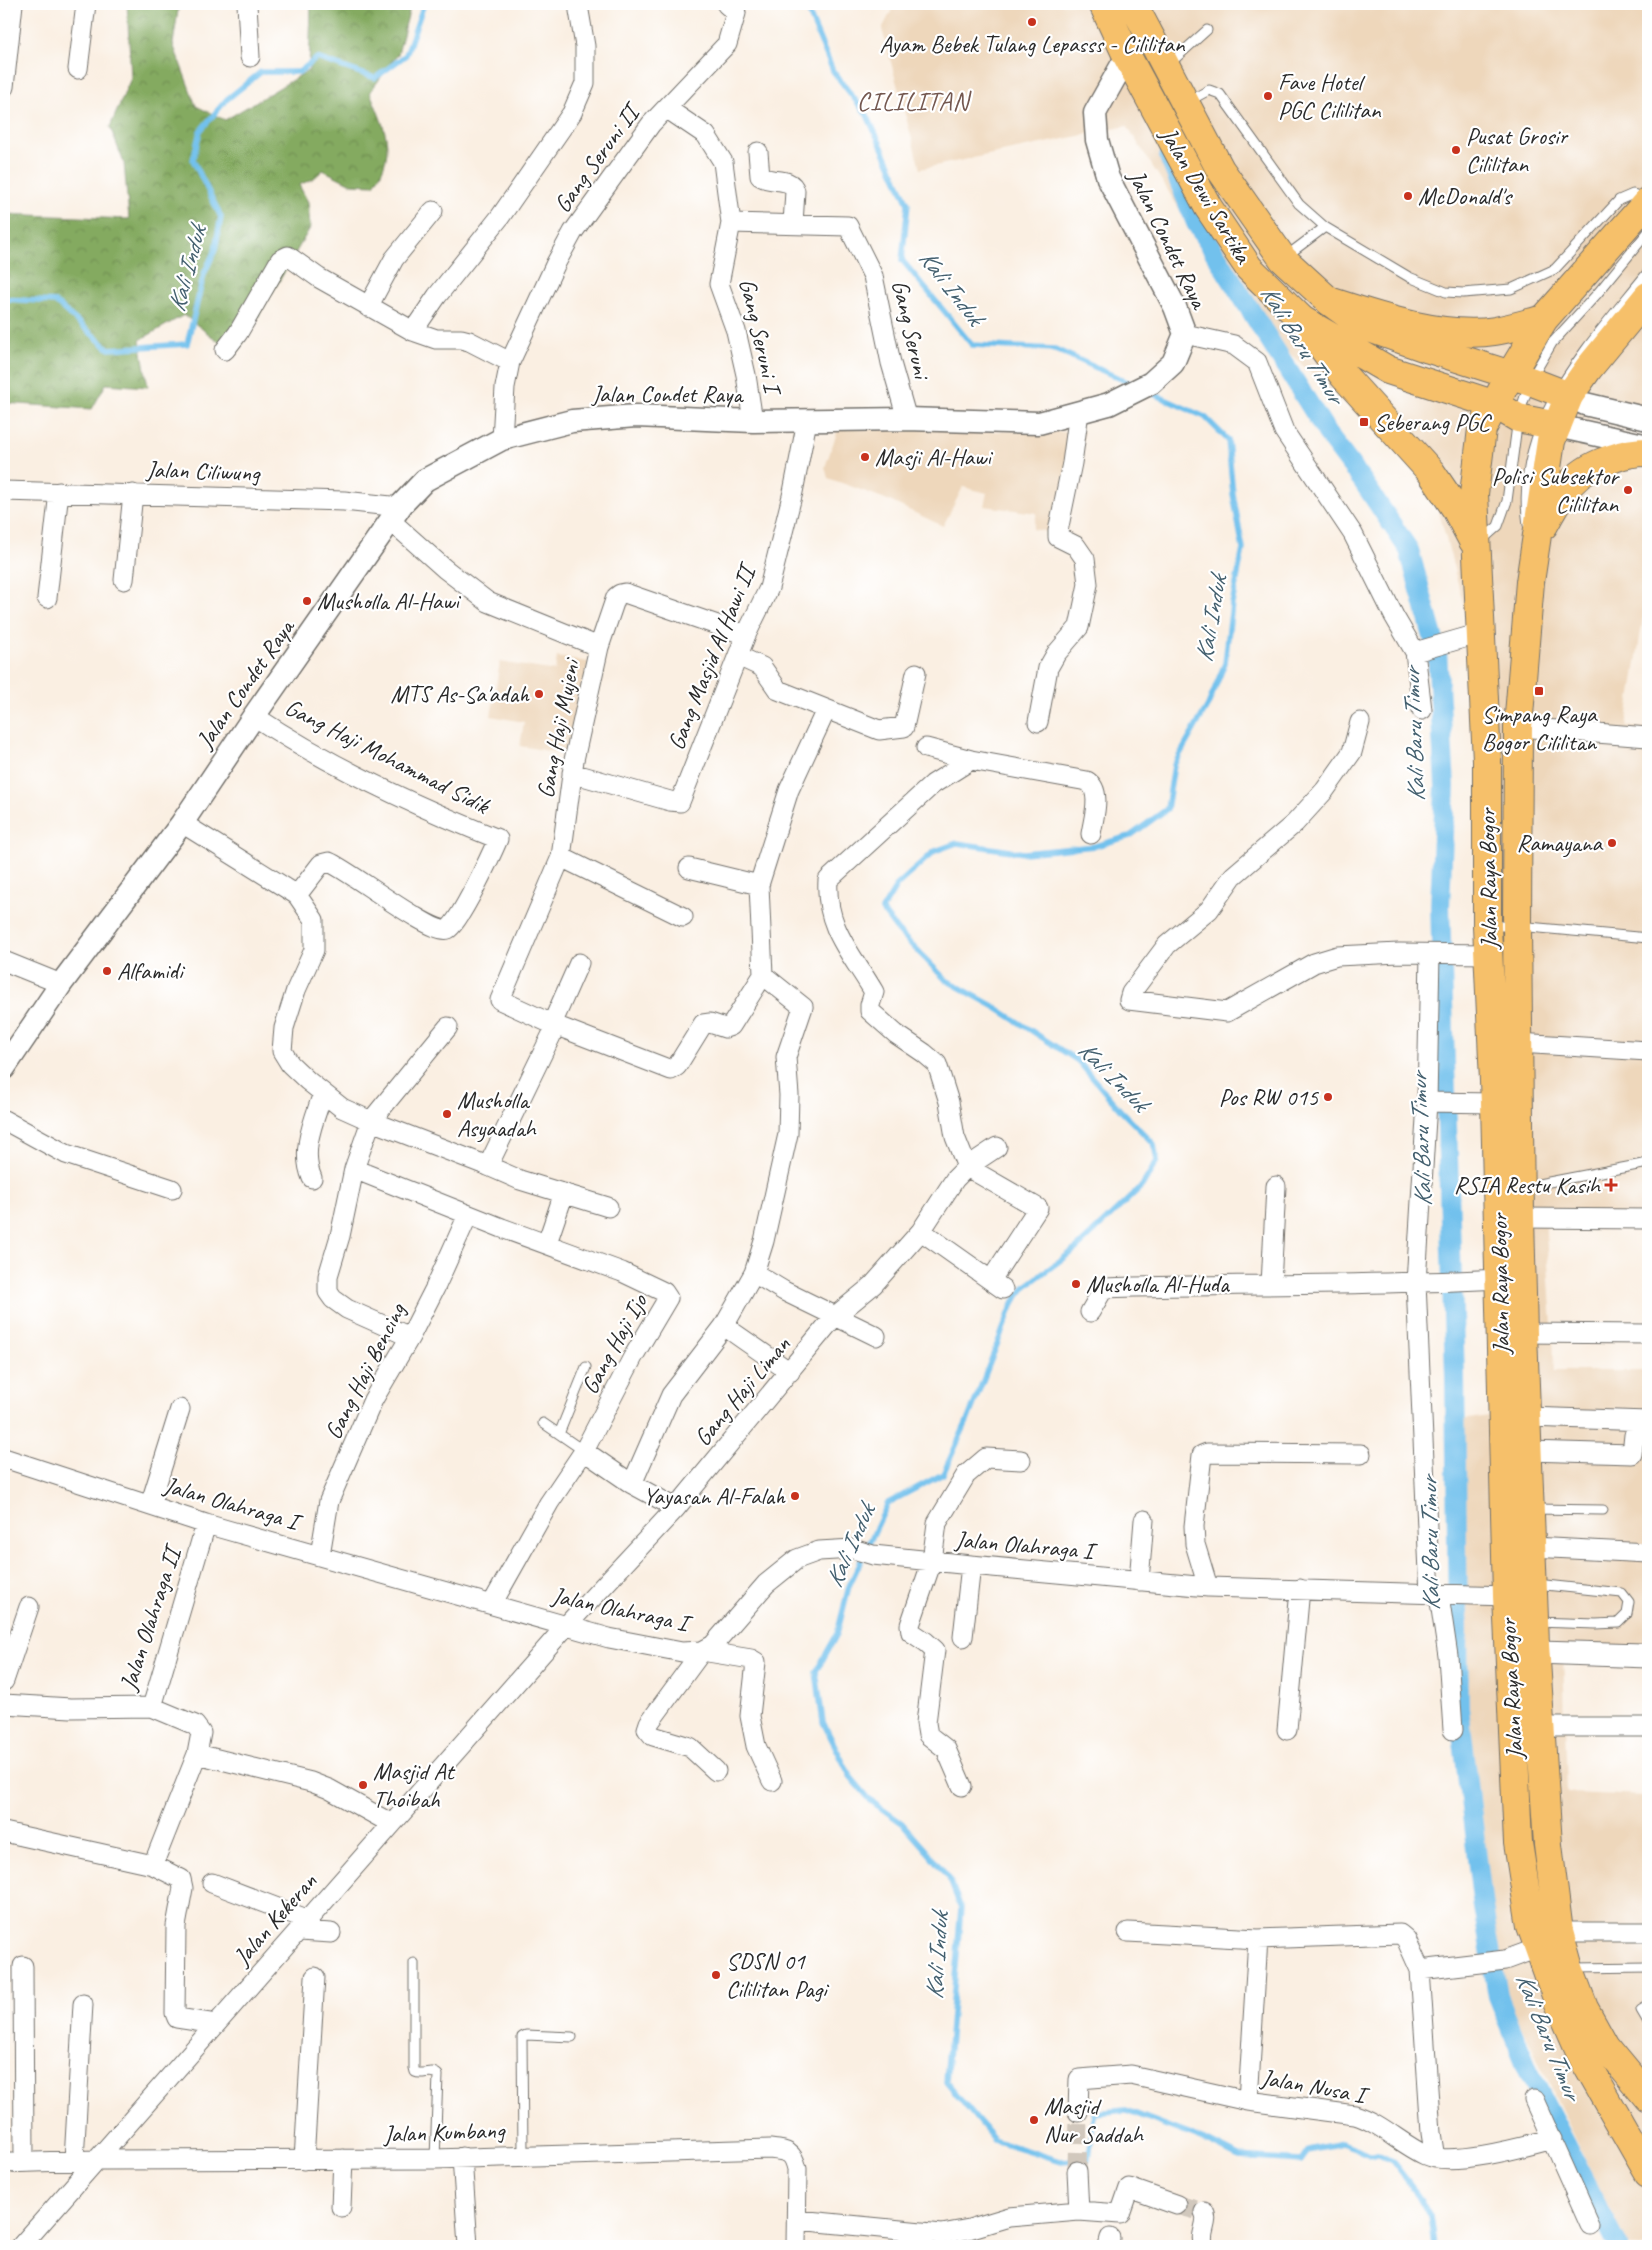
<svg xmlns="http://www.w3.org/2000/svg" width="1652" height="2250" viewBox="0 0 1652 2250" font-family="Caveat,sans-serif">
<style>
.built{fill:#eed7bb}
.forest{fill:url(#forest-crowns);stroke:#586a46}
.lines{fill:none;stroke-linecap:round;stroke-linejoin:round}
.stream{stroke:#72c1ed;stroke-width:5.5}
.canal{stroke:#72c1ed;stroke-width:20}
.minor-tunnel{stroke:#d1c8bd;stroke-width:19;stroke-dasharray:19 9;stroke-linecap:butt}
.service-casing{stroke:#73706b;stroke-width:11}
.minor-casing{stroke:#73706b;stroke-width:21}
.tertiary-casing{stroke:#73706b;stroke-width:25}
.primary-casing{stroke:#73706b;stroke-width:30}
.trunk-casing{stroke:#73706b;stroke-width:30}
.service{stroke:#fff;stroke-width:9}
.minor{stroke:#fff;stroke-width:19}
.tertiary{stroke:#fff;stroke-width:22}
.primary{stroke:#f6c06b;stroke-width:28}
.trunk{stroke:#f6c06b;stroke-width:28}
.poi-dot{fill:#c8321e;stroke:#fff;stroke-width:2}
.labels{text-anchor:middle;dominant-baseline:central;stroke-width:4.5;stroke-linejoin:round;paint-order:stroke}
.poi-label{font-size:24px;fill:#2b2b2b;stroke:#fff;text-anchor:start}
.street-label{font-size:24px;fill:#2b2b2b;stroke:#fff}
.water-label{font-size:25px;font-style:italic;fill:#44606f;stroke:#fff}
.quarter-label{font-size:26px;letter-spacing:1px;fill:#745850;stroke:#fff}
</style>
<defs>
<pattern id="forest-crowns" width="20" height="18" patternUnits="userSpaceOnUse" patternTransform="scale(1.25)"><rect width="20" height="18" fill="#84aa60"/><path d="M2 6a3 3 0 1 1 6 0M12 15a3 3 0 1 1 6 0" fill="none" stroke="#6c8b4f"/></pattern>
</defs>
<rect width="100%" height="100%" fill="#fff"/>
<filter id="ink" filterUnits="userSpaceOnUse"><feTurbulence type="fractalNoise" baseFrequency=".02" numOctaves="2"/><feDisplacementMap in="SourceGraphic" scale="10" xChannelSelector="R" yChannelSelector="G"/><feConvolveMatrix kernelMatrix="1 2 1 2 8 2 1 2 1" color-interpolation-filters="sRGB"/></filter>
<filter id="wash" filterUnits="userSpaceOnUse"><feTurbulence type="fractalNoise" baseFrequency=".0096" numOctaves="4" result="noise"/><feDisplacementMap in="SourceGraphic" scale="20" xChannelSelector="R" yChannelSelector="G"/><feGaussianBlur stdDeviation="1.12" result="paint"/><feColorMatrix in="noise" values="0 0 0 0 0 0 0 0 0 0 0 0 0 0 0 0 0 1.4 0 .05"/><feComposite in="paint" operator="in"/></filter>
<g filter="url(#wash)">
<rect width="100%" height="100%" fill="#faefe2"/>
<path class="built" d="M895 4H1648V586L1626 726 1648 729V1221L1545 1218 1555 1371H1648V1652L1563 1649 1567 1793 1648 1796V2246H1627L1484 1948 1447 1422 1504 1414 1473 640 1431 482 1246 314 1127 126 920 169 882 29Z
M842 418 974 431 1084 432 1065 535 1033 529 1037 513 984 506 987 493 963 487 943 526 883 498 828 478 825 467Z
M557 657 588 662 572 755 520 746 524 722 491 716 500 662 555 671Z"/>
<path class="forest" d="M127 4H179L173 44 196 106 225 120 309 70 311 4H411L398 54 370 92C384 128 398 150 374 185L351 184 323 170 313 179 299 185 308 202 310 228 236 355 184 315 140 340 148 387 106 384 92 409 4 403V214L129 219 124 163 110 127 131 78Z"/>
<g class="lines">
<path class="stream" d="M805 4 833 71 867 115 908 204 902 260 972 345 1055 349 1134 385
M4 299 55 302 109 349 187 344 204 274 215 250 221 217 193 160 200 131 226 100 261 72H299L317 58 375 78 406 55 424 4
M1149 392 1205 417 1228 440 1233 494 1243 549 1232 604 1225 663 1208 705 1174 765 1167 809 1130 836 1095 846 1024 853 957 843 935 851 897 885 882 910 897 930 946 980 995 1007 1078 1061 1121 1111 1154 1144 1157 1161 1142 1186 1077 1248 1026 1286 1014 1301 968 1419 943 1474 888 1503 849 1586 837 1634 816 1672 823 1722 850 1776 871 1801 902 1823 932 1857 950 1880 961 1908 946 2082 994 2140 1061 2161 1089 2159 1094 2113 1126 2110 1207 2141 1239 2157 1301 2161 1308 2151 1341 2144 1371 2155H1379L1392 2161 1418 2194 1430 2216 1434 2246"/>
<path class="canal" d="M1169 157 1196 223 1331 439 1362 480 1409 550 1437 651 1445 786 1440 906 1455 1377 1459 1708 1483 1907 1498 1996 1529 2072 1618 2246"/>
</g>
</g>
<g filter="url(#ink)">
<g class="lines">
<path class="minor-tunnel" d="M1077 2171 1078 2112
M1177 2205 1204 2212"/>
<defs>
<path id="service" d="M1168 65 1207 30
M1187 102 1209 90 1220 94 1299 204 1325 227 1409 277 1446 292 1463 293 1511 289 1555 269 1619 200 1633 194 1646 198
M1285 257 1325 227
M1528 525C1513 422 1589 346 1648 272
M1481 541 1498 526 1507 501 1518 418 1530 381 1552 343 1597 294 1648 232
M1489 926H1517L1648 938
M1523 1187 1648 1163
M543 1423 584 1451
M559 1434 586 1367
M1533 1509 1603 1510
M1536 1622 1596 1624 1618 1623 1627 1614 1629 1602 1622 1593 1536 1584
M1539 1645 1643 1648
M414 1963V2068L415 2072C423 2076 431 2068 438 2075L435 2159
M1574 1968 1648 1967
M1648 2006 1641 2010 1648 2022
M523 2155 522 2037 526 2035 572 2037"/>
<path id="minor" d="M247 4 250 57
M78 69 86 4
M4 87 13 4
M666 108 706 135 723 162 731 223 719 284 736 331 746 375 753 421
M758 152 760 176C771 184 791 176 795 191L793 224
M731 223 848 226 873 276 891 363 907 419
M368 307 394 259 433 211
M413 331 437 296 500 217 572 113 585 83V46L579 11
M1185 334 1234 345 1257 362 1284 431 1353 534 1394 616 1415 652 1422 710
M225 350 238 333 280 260 288 256 319 278 413 331 436 339H461L469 341 510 362
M502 439 505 387 510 362 556 263 573 232 651 124 727 44 736 13 726 4
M4 491 344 501 400 507
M391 521 445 569 488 602 599 647 574 760 561 857 500 1000 552 1024 671 1070 677 1066 703 1024 710 1023 725 1028 731 1026 763 975
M124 580 133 494
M47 598 59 492
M599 647 616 597 620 594 625 593 746 635
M1415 652 1481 633
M738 656 762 667 778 690 879 730 904 727 916 673
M254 716C329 766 415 806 498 839 492 853 459 924 448 929 433 936 349 870 329 862L321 864 297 895
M1038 722 1048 668 1056 654 1079 627 1088 584 1085 559 1076 546 1058 537V531L1072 463 1079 412
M1360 722 1352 752 1325 790 1295 823 1233 876 1209 910 1167 945 1131 993 1129 1000 1227 1012 1314 963 1337 956 1399 953 1489 954
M1518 727 1648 737
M926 748 971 760 1087 781C1103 791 1093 819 1091 834
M971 760 933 784 828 880C825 928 852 954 874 992L870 1005V1011L896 1034 924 1053 937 1064 949 1102 955 1137 967 1167 1038 1208 991 1280
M572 773 670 801 680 802 746 635 769 588 793 492 807 421
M182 823 297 895 314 920V950L296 990 284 1028 282 1051 290 1064 308 1081 342 1108 371 1121 488 1166 520 1180 608 1207
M561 857 683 917
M689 868 759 885
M1430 954 1427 1102 1416 1283 1430 1595
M4 961 61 984
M552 1024 579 963
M1518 1043 1648 1051
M1427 1102 1495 1103
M4 1120 66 1154 172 1189
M488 1166 551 1036
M354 1169 502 1228 622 1272 664 1292 668 1298 633 1357 584 1451 549 1503 492 1604
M312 1178C300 1150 314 1121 323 1093
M1520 1218 1648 1219
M921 1231 1003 1289
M547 1243 564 1193
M754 1273 764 1241 788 1134 789 1095 786 1057 803 1007 763 975 759 885 789 790 826 710
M1271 1285 1276 1186
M1090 1312 1104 1288C1236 1284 1368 1286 1500 1279
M724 1326 790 1372
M1523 1333 1648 1334
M410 1337 347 1309 333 1299 328 1292V1276L340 1236 354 1169 371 1121 448 1027
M1527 1417 1648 1421
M584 1451 632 1484 676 1508
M1528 1451 1632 1454 1634 1435H1648
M4 1458 206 1524 609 1638 682 1652 702 1651 713 1645 766 1584 797 1559 819 1551 853 1549 873 1555 971 1565 1208 1587 1507 1596
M632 1484 671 1395 724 1326 754 1273 784 1291 876 1336
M150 1505 180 1409
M1532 1547 1648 1553
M320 1555 329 1501 373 1400 410 1337 435 1288 468 1215
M1139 1581 1144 1520
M1208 1587 1195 1544 1194 1526 1202 1455 1207 1453 1361 1454
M1439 1595 1448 1656 1453 1730
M963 1637 971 1565
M1536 1654 1648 1658
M4 1681 29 1607
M4 1704 71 1708 152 1707 206 1524
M1540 1727H1648
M1287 1730 1300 1589
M197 1754 311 1782 329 1789 392 1824
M716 1771 690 1747 653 1736 647 1729 649 1723 702 1651 751 1659 756 1662 750 1716 756 1746 772 1781
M962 1786 946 1749 928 1735 926 1723 935 1650 926 1642 911 1632 910 1625 932 1561 937 1523 966 1475 986 1458 1021 1460
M4 1832 153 1865 197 1754 201 1733 195 1725 152 1707
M153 1865 181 1879 183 1888 176 1926 175 2013 177 2018 216 2024
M212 1883 309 1920
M300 1931 331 1933
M1128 1932 1258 1939 1400 1934 1406 1939 1420 1970 1431 2133 1435 2158
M1559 1932H1648
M23 1966 24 2162
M1420 1970 1505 1960 1538 1948
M1534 2100 1590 2225
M1248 2101 1258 1939
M1078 2112 1079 2079 1131 2075 1248 2101 1355 2115C1381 2123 1401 2144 1425 2155 1452 2167 1524 2147 1553 2139
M462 2157 468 2246
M74 2160 83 2004
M304 2160 315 1977
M4 2163 97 2160 435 2159 770 2149C787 2151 793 2151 797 2169L796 2246
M1077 2171 1079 2211
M341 2207 343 2159
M1204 2212C1210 2222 1198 2235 1204 2246
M798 2220 942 2234 969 2229 1009 2217 1079 2211 1120 2214 1129 2188 1177 2205
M21 2246 567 1625 676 1508 834 1317 873 1285 921 1231 955 1179 967 1167 997 1147
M1108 2246 1110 2238"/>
<path id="tertiary" d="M1569 396 1585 404 1648 419
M1557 426 1648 446
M4 1068 61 984 182 823 254 716 402 504 425 480 502 439 572 421 636 416 753 421 907 419 1039 423 1109 404 1151 383 1173 363 1185 334 1175 307 1108 178 1097 140 1095 113 1127 56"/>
<path id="primary" d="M1103 4 1127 56 1208 207 1249 268 1302 320 1388 370 1496 405 1518 418 1557 426
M1133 4 1220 169 1283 259 1329 301 1364 326 1429 349 1530 381 1569 396"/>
<path id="trunk" d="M1648 201 1544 319 1510 375 1482 429 1474 494 1487 761V926L1495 1103 1507 1596 1518 1843 1531 1926 1558 2001 1584 2060 1648 2172
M1648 296 1588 369 1569 396 1551 441 1530 582 1518 727 1517 926 1520 1218 1523 1333 1535 1645 1548 1845 1559 1932 1569 1968 1584 2008 1605 2046 1648 2098
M1329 301C1378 317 1444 339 1495 331 1512 328 1528 323 1544 319
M1302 320 1343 375 1431 472 1456 509 1473 541
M1544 525C1563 490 1574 470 1614 458 1624 454 1637 452 1648 452"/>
</defs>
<use href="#service" class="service-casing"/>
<use href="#minor" class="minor-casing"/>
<use href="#tertiary" class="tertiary-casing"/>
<use href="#primary" class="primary-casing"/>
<use href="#trunk" class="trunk-casing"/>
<use href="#service" class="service"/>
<use href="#minor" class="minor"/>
<use href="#tertiary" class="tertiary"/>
<use href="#primary" class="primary"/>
<use href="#trunk" class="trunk"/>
</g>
</g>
<g class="poi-dot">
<circle cx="1032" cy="22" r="5"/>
<circle cx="1268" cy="96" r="5"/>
<circle cx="1456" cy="150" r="5"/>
<circle cx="1408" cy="196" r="5"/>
<rect x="1359" y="417" width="10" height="10" rx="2.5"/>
<circle cx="865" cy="457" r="5"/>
<circle cx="1628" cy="490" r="5"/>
<circle cx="307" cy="601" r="5"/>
<rect x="1534" y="686" width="10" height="10" rx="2.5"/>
<circle cx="539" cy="694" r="5"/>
<circle cx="1612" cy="843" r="5"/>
<circle cx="107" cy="971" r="5"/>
<circle cx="1328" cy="1097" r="5"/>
<circle cx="447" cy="1114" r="5"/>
<path d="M1608.5 1177.5h5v5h5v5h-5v5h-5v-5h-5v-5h5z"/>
<circle cx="1076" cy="1284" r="5"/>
<circle cx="795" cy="1496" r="5"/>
<circle cx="363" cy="1785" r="5"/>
<circle cx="716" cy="1975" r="5"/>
<circle cx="1034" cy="2120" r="5"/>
</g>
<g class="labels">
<g class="poi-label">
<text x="1032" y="44" text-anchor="middle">Ayam Bebek Tulang Lepasss - Cililitan</text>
<text x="1278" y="82">Fave Hotel<tspan x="1278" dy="28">PGC Cililitan</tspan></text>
<text x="1466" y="136">Pusat Grosir<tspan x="1466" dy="28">Cililitan</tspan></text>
<text x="1418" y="196">McDonald's</text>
<text x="1374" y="422">Seberang PGC</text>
<text x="875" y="457">Masji Al-Hawi</text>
<text x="1618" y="476" text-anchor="end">Polisi Subsektor<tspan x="1618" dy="28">Cililitan</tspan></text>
<text x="317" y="601">Musholla Al-Hawi</text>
<text x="529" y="694" text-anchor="end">MTS As-Sa'adah</text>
<text x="1539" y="714" text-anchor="middle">Simpang Raya<tspan x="1539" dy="28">Bogor Cililitan</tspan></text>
<text x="1602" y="843" text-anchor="end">Ramayana</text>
<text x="117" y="971">Alfamidi</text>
<text x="1318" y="1097" text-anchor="end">Pos RW 015</text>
<text x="457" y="1100">Musholla<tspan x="457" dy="28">Asyaadah</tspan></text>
<text x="1600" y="1185" text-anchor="end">RSIA Restu Kasih</text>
<text x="1086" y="1284">Musholla Al-Huda</text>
<text x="785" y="1496" text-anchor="end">Yayasan Al-Falah</text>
<text x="373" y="1771">Masjid At<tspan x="373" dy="28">Thoibah</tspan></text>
<text x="726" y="1961">SDSN 01<tspan x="726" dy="28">Cililitan Pagi</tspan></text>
<text x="1044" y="2106">Masjid<tspan x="1044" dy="28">Nur Saddah</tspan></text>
</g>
<g class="street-label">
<text transform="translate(596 159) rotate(-54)">Gang Seruni II</text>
<text transform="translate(1206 195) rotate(59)">Jalan Dewi Sartika</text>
<text transform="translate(1168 239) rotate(64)">Jalan Condet Raya</text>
<text transform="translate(911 329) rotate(77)">Gang Seruni</text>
<text transform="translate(760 335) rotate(77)">Gang Seruni I</text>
<text x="667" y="394">Jalan Condet Raya</text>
<text transform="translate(203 471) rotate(2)">Jalan Ciliwung</text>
<text transform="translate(711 658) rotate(-68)">Gang Masjid Al Hawi II</text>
<text transform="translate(245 684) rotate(-55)">Jalan Condet Raya</text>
<text transform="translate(558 729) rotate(-79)">Gang Haji Mujeni</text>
<text transform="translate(387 756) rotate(27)">Gang Haji Mohammad Sidik</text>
<text transform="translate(1488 879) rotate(-91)">Jalan Raya Bogor</text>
<text transform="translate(1500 1284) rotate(-91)">Jalan Raya Bogor</text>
<text transform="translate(614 1344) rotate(-61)">Gang Haji Ijo</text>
<text transform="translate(365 1371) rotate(-63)">Gang Haji Bencing</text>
<text transform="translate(742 1391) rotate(-50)">Gang Haji Liman</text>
<text transform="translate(231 1503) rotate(16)">Jalan Olahraga I</text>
<text transform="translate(1024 1545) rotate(5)">Jalan Olahraga I</text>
<text transform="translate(620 1609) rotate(12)">Jalan Olahraga I</text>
<text transform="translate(150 1619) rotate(-72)">Jalan Olahraga II</text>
<text transform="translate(1511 1689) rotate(-93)">Jalan Raya Bogor</text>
<text transform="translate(275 1919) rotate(-49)">Jalan Kekeran</text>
<text transform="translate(1313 2086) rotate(10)">Jalan Nusa I</text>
<text transform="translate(444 2132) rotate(-2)">Jalan Kumbang</text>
</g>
<g class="water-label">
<text transform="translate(187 269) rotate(-75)">Kali Induk</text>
<text transform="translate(951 287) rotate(52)">Kali Induk</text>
<text transform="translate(1302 344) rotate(58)">Kali Baru Timur</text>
<text transform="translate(1211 619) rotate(-80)">Kali Induk</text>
<text transform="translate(1414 735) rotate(-92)">Kali Baru Timur</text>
<text transform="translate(1113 1076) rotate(45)">Kali Induk</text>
<text transform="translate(1421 1140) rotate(-92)">Kali Baru Timur</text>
<text transform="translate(1430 1544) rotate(-91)">Kali Baru Timur</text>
<text transform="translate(850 1546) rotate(-66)">Kali Induk</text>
<text transform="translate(937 1956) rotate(-86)">Kali Induk</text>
<text transform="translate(1548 2036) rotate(68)">Kali Baru Timur</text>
</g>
<g class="quarter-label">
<text x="913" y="101">CILILITAN</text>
</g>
</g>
<rect width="1652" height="2250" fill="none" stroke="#fff" stroke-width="20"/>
</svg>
